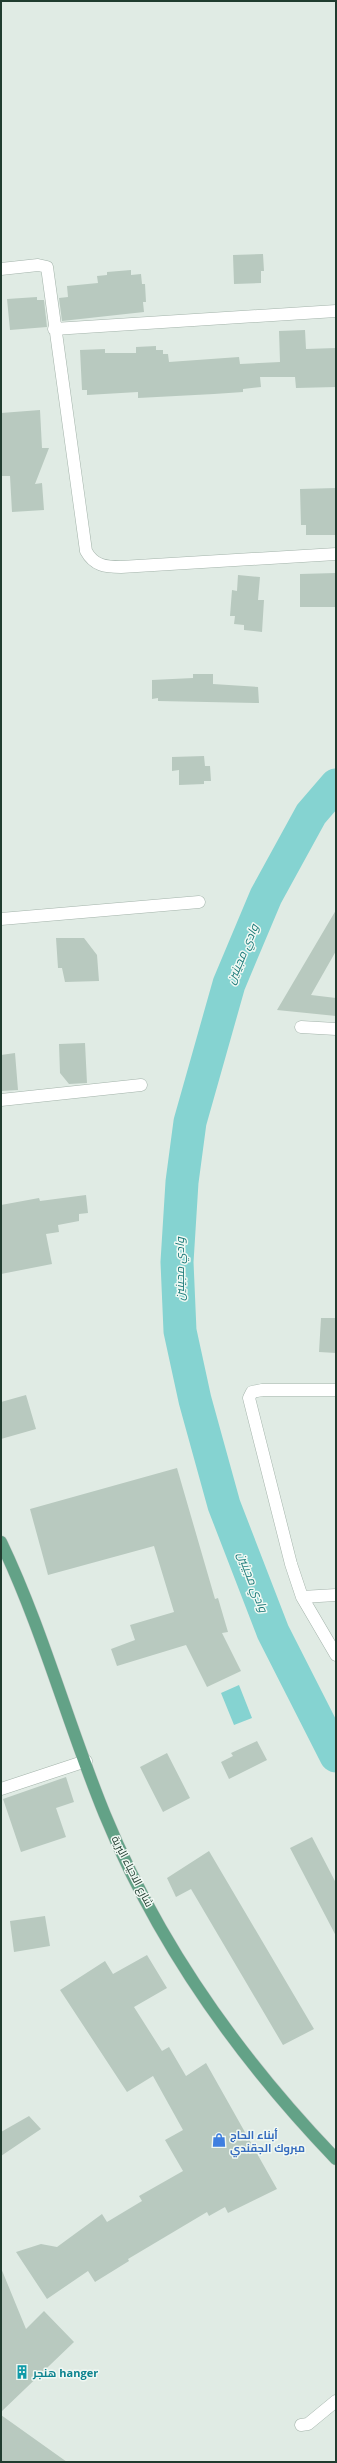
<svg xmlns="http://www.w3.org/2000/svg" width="337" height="2463" viewBox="0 0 337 2463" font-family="'Open Sans',Cairo,sans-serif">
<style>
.water{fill:#85d3d1}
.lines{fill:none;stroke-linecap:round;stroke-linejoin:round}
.river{stroke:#85d3d1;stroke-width:33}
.building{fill:#b8c9bf}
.minor-casing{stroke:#a3b3aa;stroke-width:13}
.primary-casing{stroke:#c1c8c5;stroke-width:13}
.minor{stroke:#fff;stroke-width:12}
.primary{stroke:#63a287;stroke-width:12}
.labels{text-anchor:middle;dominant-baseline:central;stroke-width:3;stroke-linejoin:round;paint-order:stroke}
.street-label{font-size:11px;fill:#203c2f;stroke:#f0f8f3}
.shop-label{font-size:11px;font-weight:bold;fill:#366cbe;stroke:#f0f8f3;text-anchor:start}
.culture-label{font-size:11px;font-weight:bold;fill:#0d838f;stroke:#f0f8f3;text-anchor:start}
.water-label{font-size:12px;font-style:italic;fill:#197978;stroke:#f0f8f3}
</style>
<rect width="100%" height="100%" fill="#e0ebe4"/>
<path class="water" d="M239 1685 252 1718 234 1725 221 1693Z"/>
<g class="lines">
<path class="river" d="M336 785 311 814 266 896 229 984 190 1122 182 1182 177 1262 180 1331 195 1400 224 1505 273 1632 336 1756"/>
</g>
<path class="building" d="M263 254 264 271H261V283L234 284 233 255Z
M131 270V275L141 274 142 284H145L146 302H143L144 312 62 321 59 298 68 297 67 286 98 283 97 276 107 275V272Z
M37 297V300H44L47 327 10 330 7 299Z
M305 330 306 349 336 348V387L296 388 295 377H260L261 387 243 389V392L214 394 138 398V392L87 395V390H82L80 350 105 349V353H136V347L156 346V350H163V354H168L169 362 239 357 240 364 280 362 279 331Z
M40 410 42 448H49L35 484 42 483 44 510 12 512 10 476H1V413Z
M336 488V535H306V525H301L300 489Z
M336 573V607H300V574Z
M238 575 260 577 258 600H264L262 632 244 630V625L234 624 235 616H230L232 590 237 591Z
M193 674H213V684L258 687 259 703 158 701V698L152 699V680L193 678Z
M204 756 205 766H210L211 781H204V784L179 785V770L172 771V757Z
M336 910V951L311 995 336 998V1016L277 1010Z
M56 938H84L97 955 99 981 65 982 62 968H58Z
M85 1043 87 1083 69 1084 60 1073 59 1044Z
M15 1053 18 1090 1 1091V1055Z
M86 1195 88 1213 79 1214V1221L58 1225 59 1232 46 1234 52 1264 1 1274V1205L39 1198 40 1201Z
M321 1318H336V1353L319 1352Z
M26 1395 36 1429 1 1439V1402Z
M177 1468 215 1599 218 1598 228 1632 222 1633 241 1671 207 1687 186 1645 117 1666 111 1649 135 1640 130 1625 174 1612 154 1546 48 1575 30 1509Z
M257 1741 267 1760 229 1779 221 1762 233 1756 231 1753Z
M167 1753 190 1798 163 1812 140 1767Z
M66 1777 74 1802 56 1808 66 1837 21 1852 3 1799Z
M312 1837 336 1883V1936L290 1848Z
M209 1851 314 2029 283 2045 191 1889 176 1897 167 1878Z
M45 1916 50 1946 14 1952 10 1921Z
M147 1955 167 1988 134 2007 162 2051 169 2047 186 2076 206 2063 277 2189 228 2213 225 2207 209 2216 207 2212 128 2259 129 2261 95 2282 88 2271 47 2299 16 2252 41 2244 57 2247 102 2214 107 2222 142 2201 139 2196 183 2171 165 2140 183 2130 153 2076 127 2092 60 1990 105 1961 113 1974Z
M29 2116 41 2129 1 2156V2132Z
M1 2268 26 2329 44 2311 74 2342 1 2412Z
M1 2415 67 2462H1Z"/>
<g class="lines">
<defs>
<path id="minor" d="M1 269 38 265 47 267 86 551C94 566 106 567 121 567L336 554
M54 329 336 311
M1 919 199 902
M301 1027 336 1029
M1 1100 141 1085
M336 1390H262L252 1392 249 1398 291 1564 302 1597 336 1655
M302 1597 336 1595
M1 1789 86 1761
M301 2425 308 2424 336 2401"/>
<path id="primary" d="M1 1542C43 1630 68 1725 105 1815 158 1944 240 2059 336 2159"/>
</defs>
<use href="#minor" class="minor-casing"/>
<use href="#primary" class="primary-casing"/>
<use href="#minor" class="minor"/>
<use href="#primary" class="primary"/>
</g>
<defs>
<symbol id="shop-bare" viewBox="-9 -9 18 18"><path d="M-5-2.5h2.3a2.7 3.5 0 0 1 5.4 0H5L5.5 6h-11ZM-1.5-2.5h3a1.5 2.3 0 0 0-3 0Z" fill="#3f7fe0" stroke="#f0f8f3" stroke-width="2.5" paint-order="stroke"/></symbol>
<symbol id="building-bare" viewBox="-9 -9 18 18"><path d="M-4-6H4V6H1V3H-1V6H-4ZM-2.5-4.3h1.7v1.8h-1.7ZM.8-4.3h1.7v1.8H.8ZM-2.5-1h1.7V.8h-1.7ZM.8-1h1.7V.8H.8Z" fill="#0f9aa8" stroke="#f0f8f3" stroke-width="2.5" paint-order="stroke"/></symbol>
</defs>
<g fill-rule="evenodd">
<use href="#shop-bare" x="209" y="2130" width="20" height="20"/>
<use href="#building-bare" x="12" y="2362" width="20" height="20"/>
</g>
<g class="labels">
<g class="street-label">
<text transform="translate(133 1871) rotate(63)">شارع الاحياء البرية</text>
</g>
<g class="shop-label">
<text x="230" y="2134">أبناء الحاج<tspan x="230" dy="13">مبروك الجقندي</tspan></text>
</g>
<g class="culture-label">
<text x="33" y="2372">هنجر hanger</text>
</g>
<g class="water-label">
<text transform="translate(242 954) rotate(-67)">وادي مجينين</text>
<text transform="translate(179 1269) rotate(-90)">وادي مجينين</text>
<text transform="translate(253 1582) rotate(69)">وادي مجينين</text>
</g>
</g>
<rect width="337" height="2463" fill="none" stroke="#203c2f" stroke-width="4"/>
</svg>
